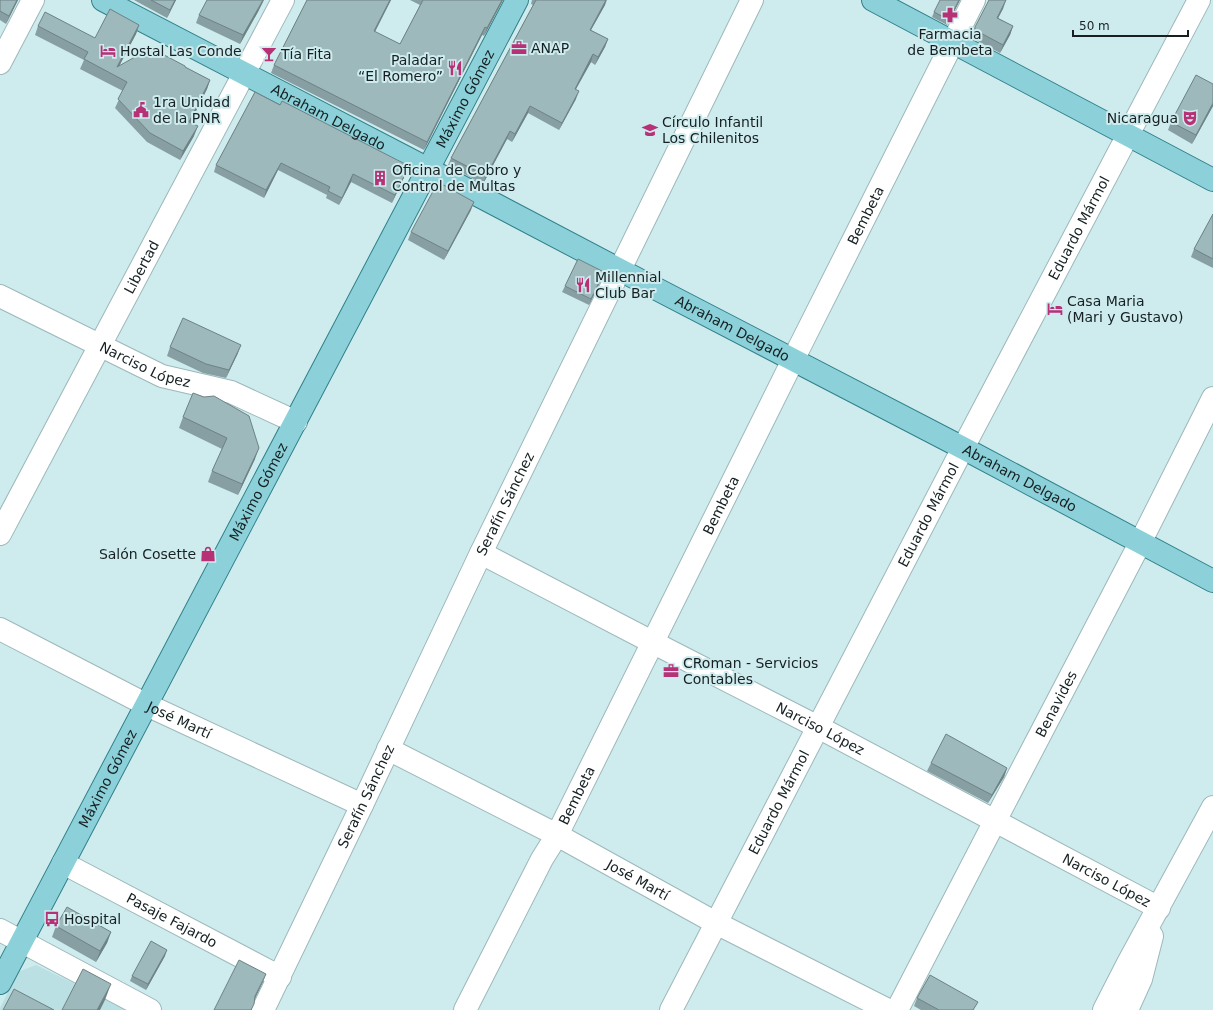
<svg xmlns="http://www.w3.org/2000/svg" width="1213" height="1010" viewBox="0 0 1213 1010" font-family="'DejaVu Sans',sans-serif">
<style>
.built{fill:#bae0e4}
.lines{fill:none;stroke-linecap:round;stroke-linejoin:round}
.minor-casing{stroke:#9cb8bb;stroke-width:24}
.major-casing{stroke:#318089;stroke-width:24}
.minor{stroke:#fff;stroke-width:22}
.major{stroke:#8cd1d9;stroke-width:22}
.wall{fill:#879fa2}
.shaded-wall{fill:#6e8284}
.building{fill:#9db9bc;stroke:#6e8284}
.labels{text-anchor:middle;dominant-baseline:central;stroke-width:4;stroke-linejoin:round;paint-order:stroke}
.poi-label{font-size:14px;fill:#162022;stroke:#ceebee;text-anchor:start}
.street-label{font-size:14px;fill:#162022;stroke:#ceebee}
</style>
<rect width="100%" height="100%" fill="#ceebee"/>
<path class="built" d="M36 965 77 985 125 1010H0V1008L18 972Z"/>
<g class="lines">
<defs>
<g id="minor">
<path d="M0 63 33 0"/>
<path id="s1" d="M0 296 162 376 231 392 296 422"/>
<path id="s2" d="M0 534 283 0"/>
<path id="s3" d="M481 553 652 642 818 727 1159 908"/>
<path id="s4" d="M0 629 147 705 362 805"/>
<path id="s5" d="M388 749 557 835 716 923 888 1010"/>
<path id="s6" d="M63 863 280 977"/>
<path d="M0 930 150 1010"/>
<path id="s7" d="M263 1010 362 805 481 553 752 0"/>
<path id="s8" d="M465 1010 542 859 557 835 799 348 974 0"/>
<path id="s9" d="M671 1010 963 448 1199 0"/>
<path id="s10" d="M897 1010 995 821 1140 543 1213 398"/>
<path d="M1104 1010 1128 963 1213 807"/>
<path d="M1127 1010 1141 979 1152 936"/>
</g>
<g id="major">
<path id="s11" d="M103 0 407 158 620 270 963 448 1213 581"/>
<path d="M873 0 1213 180"/>
<path id="s12" d="M0 983 517 0"/>
</g>
</defs>
<use href="#minor" class="minor-casing"/>
<use href="#major" class="major-casing"/>
<use href="#minor" class="minor"/>
<use href="#major" class="major"/>
</g>
<path class="wall" d="M0 0H18L6 24 0 20Z
M134 0H176L167 18Z
M307 0H391L375 32 400 44 420 5 410 0H503L484 36 482 35 424 150 271 73 274 65Z
M532 0H607L605 5 591 30 608 39 605 47 595 65 591 62 576 89V99L559 130 528 113 512 142 507 139 483 184 448 165 451 158 533 5 531 4Z
M960 0 947 25 932 17 934 12Z
M1006 0 998 18 1013 26 1010 35 1000 53 972 38 971 36 975 27Z
M259 10 240 44 196 23 199 15Z
M139 25 136 34 119 66 185 67 210 80 207 89 190 123 194 136 180 160 147 142 115 108 123 91 80 69 84 60 35 35 38 26 95 38Z
M1213 84V106L1192 144 1168 130 1171 122Z
M255 92 406 173 392 203 351 182 339 205 326 198 327 195 278 170 264 198 214 172 216 165Z
M471 210 444 260 408 240 411 232Z
M1213 214V268L1191 257 1194 249Z
M604 272 602 278 589 305 562 292 565 286Z
M170 347 238 353 226 378 203 373 167 356Z
M249 416 255 459 238 495 208 482 212 471 222 449 179 428 183 417Z
M931 763 1007 768 1004 777 988 803 927 771Z
M56 926 111 932 107 943 96 962 52 937Z
M165 956 146 990 130 981 132 976Z
M917 998 975 1010H921L914 1006Z"/>
<path class="shaded-wall" d="M17 0H18L6 24 9 16Z
M175 0H176L167 18 170 10Z
M263 0H264L259 10 240 44 243 35Z
M390 0H391L371 39 374 31Z
M502 0H503L484 36 487 28Z
M606 0 605 5 587 37 590 30Z
M959 0H960L947 25 949 20Z
M1006 0 1003 9 994 26 997 18Z
M139 25 136 34 114 76 117 67Z
M1013 26 1010 35 1000 53 1003 45Z
M485 27 482 35 424 150 427 142Z
M608 39 605 47 595 65 598 57Z
M593 54 591 62 572 96 575 89Z
M210 80 207 89 186 131 189 122Z
M579 91 576 99 559 130 562 123Z
M1213 103V106L1192 144 1196 135Z
M530 106 528 113 512 142 515 134Z
M198 126 194 136 180 160 183 151Z
M510 131 507 139 483 184 486 176Z
M281 163 278 170 264 198 266 190Z
M409 166 406 173 392 203 395 195Z
M353 174 351 182 339 205 342 198Z
M474 202 471 210 444 260 448 251Z
M604 272 602 278 589 305 591 299Z
M241 345 238 353 226 378 229 370Z
M259 448 255 459 238 495 242 484Z
M1007 768 1004 777 988 803 992 795Z
M111 932 107 943 96 962 100 951Z
M167 950 165 956 146 990 148 984Z
M266 974 263 982 252 1005 255 996Z
M111 984 105 1000 100 1010H97Z"/>
<path class="building" d="M0 0H17L9 16 0 11Z
M151 0H175L170 10Z
M207 0H263L243 35 199 15Z
M307 0H390L374 31 400 44 423 0H502L487 28 485 27 427 142 274 65Z
M536 0H606L590 30 608 39 598 57 593 54 575 89 579 91 562 123 530 106 515 134 510 131 486 176 451 158Z
M940 0H959L949 20 934 12Z
M989 0H1006L997 18 1013 26 1003 45 975 30V27Z
M110 9 139 25 117 67 151 48 185 66V67L210 80 189 122 198 126 183 151 150 133 118 99 127 82 84 59 88 52 38 26 45 12 95 38Z
M1196 75 1213 84V103L1196 135 1171 122Z
M255 92 280 105 282 101 409 166 395 195 353 174 342 198 328 191 330 187 281 163 266 190 216 165Z
M438 182 474 202 448 251 411 232Z
M1213 214V259L1194 249Z
M578 259 604 272 591 299 565 286Z
M183 318 241 345 229 370 206 364 170 347Z
M193 393 204 397 214 396 249 416 259 448 242 484 212 471 227 438 183 417Z
M946 734 1007 768 992 795 931 763Z
M67 907 111 932 100 951 56 926Z
M151 941 167 950 148 984 132 976Z
M239 960 266 974 255 996 254 1004 251 1010H214Z
M83 969 111 984 97 1010H62Z
M930 975 978 1002 973 1010H939L917 998Z
M14 989 54 1010H3Z"/>
<defs>
<symbol id="pharmacy-bare" viewBox="-9 -9 18 18"><path d="M-2-6h4v4h4v4h-4v4h-4v-4h-4v-4h4Z" fill="#b73176" stroke="#ceebee" stroke-width="2.5" paint-order="stroke"/></symbol>
<symbol id="office-bare" viewBox="-9 -9 18 18"><path d="M-6-3h4V-5.5h4V-3h4V5H-6ZM-1-4.5V-3h2v-1.5ZM-6 0V1H6V0Z" fill="#b73176" stroke="#ceebee" stroke-width="2.5" paint-order="stroke"/></symbol>
<symbol id="hotel-bare" viewBox="-9 -9 18 18"><path d="M-6-4.5h1.5V1H6V5H4.5V3h-9V5H-6ZM-4 0a1.8 1.8 0 1 1 3.6 0ZM.5 0V-2.5h3Q6-2.5 6 0Z" fill="#b73176" stroke="#ceebee" stroke-width="2.5" paint-order="stroke"/></symbol>
<symbol id="bar-bare" viewBox="-9 -9 18 18"><path d="M-6-5H6L.8 .8V4.5H3.5V6h-7V4.5H-.8V.8Z" fill="#b73176" stroke="#ceebee" stroke-width="2.5" paint-order="stroke"/></symbol>
<symbol id="restaurant-bare" viewBox="-9 -9 18 18"><path d="M-5-6h1v4h1v-4h1v4h1v-4h1v5L-1.5 .5V6h-2V.5L-5-1ZM5-6V6H3V1.5H1.5Q1.5-4 5-6Z" fill="#b73176" stroke="#ceebee" stroke-width="2.5" paint-order="stroke"/></symbol>
<symbol id="civic-bare" viewBox="-9 -9 18 18"><path d="M-.6-6.5H3V-4.5H.6V-3L4-1V1h2V6H-6V1h2V-1L-.6-3ZM-1.2 2.5V6h2.4V2.5Z" fill="#b73176" stroke="#ceebee" stroke-width="2.5" paint-order="stroke"/></symbol>
<symbol id="theatre-bare" viewBox="-9 -9 18 18"><path d="M-5-5.5Q0-4 5-5.5V0Q5 5 0 6Q-5 5-5 0ZM-3.3-2.5H-1v1.5H-3.3ZM1-2.5H3.3v1.5H1ZM-2.8 1Q0 5.5 2.8 1Z" fill="#b73176" stroke="#ceebee" stroke-width="2.5" paint-order="stroke"/></symbol>
<symbol id="school-bare" viewBox="-9 -9 18 18"><path d="M0-5L7-2L0 1L-7-2ZM-4 1L0 2.5L4 1V4Q0 6-4 4Z" fill="#b73176" stroke="#ceebee" stroke-width="2.5" paint-order="stroke"/></symbol>
<symbol id="building-bare" viewBox="-9 -9 18 18"><path d="M-4-6H4V6H1V3H-1V6H-4ZM-2.5-4.3h1.7v1.8h-1.7ZM.8-4.3h1.7v1.8H.8ZM-2.5-1h1.7V.8h-1.7ZM.8-1h1.7V.8H.8Z" fill="#b73176" stroke="#ceebee" stroke-width="2.5" paint-order="stroke"/></symbol>
<symbol id="shop-bare" viewBox="-9 -9 18 18"><path d="M-5-2.5h2.3a2.7 3.5 0 0 1 5.4 0H5L5.5 6h-11ZM-1.5-2.5h3a1.5 2.3 0 0 0-3 0Z" fill="#b73176" stroke="#ceebee" stroke-width="2.5" paint-order="stroke"/></symbol>
<symbol id="bus-bare" viewBox="-9 -9 18 18"><path d="M-5-6H5V4H4V6H2V4H-2V6H-4V4H-5ZM-3.5-4V0h7V-4ZM-3.5 1.2v1.5H-2V1.2ZM2 1.2v1.5H3.5V1.2Z" fill="#b73176" stroke="#ceebee" stroke-width="2.5" paint-order="stroke"/></symbol>
</defs>
<g fill-rule="evenodd">
<use href="#pharmacy-bare" x="939" y="4" width="22" height="22"/>
<use href="#office-bare" x="508" y="37" width="22" height="22"/>
<use href="#hotel-bare" x="97" y="40" width="22" height="22"/>
<use href="#bar-bare" x="258" y="43" width="22" height="22"/>
<use href="#restaurant-bare" x="444" y="57" width="22" height="22"/>
<use href="#civic-bare" x="130" y="99" width="22" height="22"/>
<use href="#theatre-bare" x="1179" y="107" width="22" height="22"/>
<use href="#school-bare" x="639" y="119" width="22" height="22"/>
<use href="#building-bare" x="369" y="167" width="22" height="22"/>
<use href="#restaurant-bare" x="572" y="274" width="22" height="22"/>
<use href="#hotel-bare" x="1044" y="298" width="22" height="22"/>
<use href="#shop-bare" x="197" y="543" width="22" height="22"/>
<use href="#office-bare" x="660" y="660" width="22" height="22"/>
<use href="#bus-bare" x="41" y="908" width="22" height="22"/>
</g>
<g class="labels">
<g class="poi-label">
<text x="950" y="34" text-anchor="middle">Farmacia<tspan x="950" dy="16">de Bembeta</tspan></text>
<text x="531" y="48">ANAP</text>
<text x="120" y="51">Hostal Las Conde</text>
<text x="281" y="54">Tía Fita</text>
<text x="443" y="60" text-anchor="end">Paladar<tspan x="443" dy="16">“El Romero”</tspan></text>
<text x="153" y="102">1ra Unidad<tspan x="153" dy="16">de la PNR</tspan></text>
<text x="1178" y="118" text-anchor="end">Nicaragua</text>
<text x="662" y="122">Círculo Infantil<tspan x="662" dy="16">Los Chilenitos</tspan></text>
<text x="392" y="170">Oficina de Cobro y<tspan x="392" dy="16">Control de Multas</tspan></text>
<text x="595" y="277">Millennial<tspan x="595" dy="16">Club Bar</tspan></text>
<text x="1067" y="301">Casa Maria<tspan x="1067" dy="16">(Mari y Gustavo)</tspan></text>
<text x="196" y="554" text-anchor="end">Salón Cosette</text>
<text x="683" y="663">CRoman - Servicios<tspan x="683" dy="16">Contables</tspan></text>
<text x="64" y="919">Hospital</text>
</g>
<g class="street-label">
<text stroke="none"><textPath href="#s12" startOffset="999">Máximo Gómez</textPath></text>
<text stroke="none"><textPath href="#s11" startOffset="254">Abraham Delgado</textPath></text>
<text stroke="none"><textPath href="#s8" startOffset="890">Bembeta</textPath></text>
<text stroke="none"><textPath href="#s9" startOffset="882">Eduardo Mármol</textPath></text>
<text stroke="none"><textPath href="#s2" startOffset="302">Libertad</textPath></text>
<text stroke="none"><textPath href="#s11" startOffset="710">Abraham Delgado</textPath></text>
<text stroke="none"><textPath href="#s1" startOffset="161">Narciso López</textPath></text>
<text stroke="none"><textPath href="#s11" startOffset="1034">Abraham Delgado</textPath></text>
<text stroke="none"><textPath href="#s12" startOffset="555">Máximo Gómez</textPath></text>
<text stroke="none"><textPath href="#s7" startOffset="561">Serafín Sánchez</textPath></text>
<text stroke="none"><textPath href="#s8" startOffset="566">Bembeta</textPath></text>
<text stroke="none"><textPath href="#s9" startOffset="558">Eduardo Mármol</textPath></text>
<text stroke="none"><textPath href="#s10" startOffset="345">Benavides</textPath></text>
<text stroke="none"><textPath href="#s4" startOffset="201">José Martí</textPath></text>
<text stroke="none"><textPath href="#s3" startOffset="382">Narciso López</textPath></text>
<text stroke="none"><textPath href="#s12" startOffset="231">Máximo Gómez</textPath></text>
<text stroke="none"><textPath href="#s7" startOffset="237">Serafín Sánchez</textPath></text>
<text stroke="none"><textPath href="#s8" startOffset="242">Bembeta</textPath></text>
<text stroke="none"><textPath href="#s9" startOffset="234">Eduardo Mármol</textPath></text>
<text stroke="none"><textPath href="#s5" startOffset="282">José Martí</textPath></text>
<text stroke="none"><textPath href="#s3" startOffset="706">Narciso López</textPath></text>
<text stroke="none"><textPath href="#s6" startOffset="123">Pasaje Fajardo</textPath></text>
</g>
</g>
<path d="M1073 30v6h115v-6" fill="none" stroke="#162022" stroke-width="2"/>
<text x="1079" y="30" font-size="12" fill="#162022" stroke="#ceebee" stroke-width="3" paint-order="stroke">50 m</text>
</svg>
